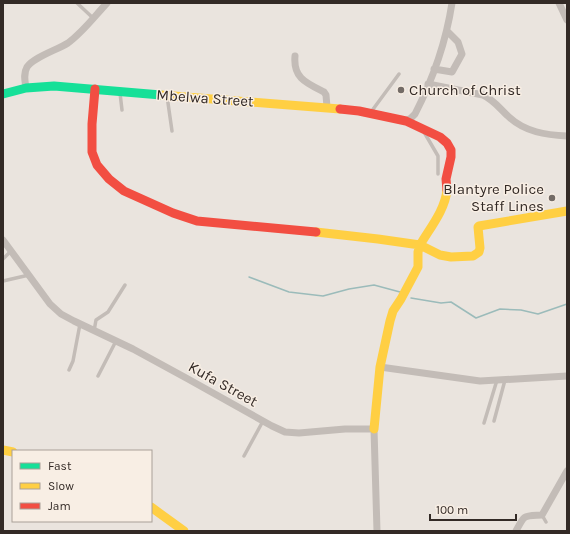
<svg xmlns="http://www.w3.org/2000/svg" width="570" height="534" viewBox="0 0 570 534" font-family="Karla,sans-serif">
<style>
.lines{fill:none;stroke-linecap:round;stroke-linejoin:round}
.stream{stroke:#9bbbba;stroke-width:1.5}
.lane{stroke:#c3bcb7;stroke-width:3.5}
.street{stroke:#c3bcb7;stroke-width:7}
.fast{stroke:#16e098;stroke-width:9}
.slow{stroke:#ffcf43;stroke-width:9}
.jam{stroke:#f24e42;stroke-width:9}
.poi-dot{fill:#736b66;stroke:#f8eee4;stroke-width:1.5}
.labels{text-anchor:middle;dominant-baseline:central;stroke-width:3;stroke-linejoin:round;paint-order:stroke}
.poi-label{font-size:15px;fill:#332a26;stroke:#f8eee4;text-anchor:start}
.street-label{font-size:15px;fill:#332a26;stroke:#f8eee4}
</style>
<rect width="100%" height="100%" fill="#eae4de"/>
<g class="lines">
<path class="stream" d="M249 277 289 292 323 296 349 289 374 285 400 292
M411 298 441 303 451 302 476 318 500 309 521 310 538 314 567 304"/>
<path class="lane" d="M77 3 93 18
M120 93 122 110
M167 96 172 131
M371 112 399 74
M424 132 438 156V174
M3 259 11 251
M3 281 29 275
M94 331 96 320 108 312 125 285
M69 370 73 361 80 324
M98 376 116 341
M494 421 505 380
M484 423 497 380
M244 456 263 421
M542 515 546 522"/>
<path class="street" d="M559 3 567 20
M295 56C293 78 306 83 324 92L326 95 327 107
M434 69 452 72 462 54 458 42 447 31
M428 84 483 95C494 100 500 109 509 117 525 132 546 135 567 136
M26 88C25 81 23 74 27 67 34 57 57 50 68 43 83 32 94 17 107 3
M406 121 411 118 415 114C433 79 446 42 452 3
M3 240 50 304 61 314 74 321 133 349 188 379 272 426 285 432 299 433 345 429H374L377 531
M380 367 480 381 567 376
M516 531C525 514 523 516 542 515L567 471"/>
<path class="fast" d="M3 94 26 88 54 86 161 95"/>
<path class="slow" d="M161 95 340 109
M316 232 378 239 420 245 440 255 451 257 473 256 479 252 480 248 478 227 479 226 567 211
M374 429 380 367 390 321 393 311 401 299 418 267V252L420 245C430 228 445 210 447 190
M3 450 13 452
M151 507 184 531"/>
<path class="jam" d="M95 89 92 124V152L97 165 109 179 124 191 173 213 197 221 316 232
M340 109 359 111 406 121 440 137 447 143 451 150V157L446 179 447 190"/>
</g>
<g class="poi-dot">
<circle cx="401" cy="90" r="4"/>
<circle cx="552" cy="198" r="4"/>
</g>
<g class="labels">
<g class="poi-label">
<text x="409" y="90">Church of Christ</text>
<text x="544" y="189" text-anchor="end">Blantyre Police<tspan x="544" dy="17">Staff Lines</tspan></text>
</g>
<g class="street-label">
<text transform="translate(205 98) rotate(4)">Mbelwa Street</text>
<text transform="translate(223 384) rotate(29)">Kufa Street</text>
</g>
</g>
<rect width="570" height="534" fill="none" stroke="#332a26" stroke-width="8"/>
<rect x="12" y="450" width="140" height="72" fill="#f8eee4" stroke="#a9a098"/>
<rect x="20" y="463" width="20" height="6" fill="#16e098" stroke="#a9a098"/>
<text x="48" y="470" font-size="12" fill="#332a26">Fast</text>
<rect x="20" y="483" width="20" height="6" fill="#ffcf43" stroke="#a9a098"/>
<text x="48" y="490" font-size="12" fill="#332a26">Slow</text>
<rect x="20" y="503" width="20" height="6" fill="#f24e42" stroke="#a9a098"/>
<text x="48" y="510" font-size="12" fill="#332a26">Jam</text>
<path d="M430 514v6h86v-6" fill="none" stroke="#332a26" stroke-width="2"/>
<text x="436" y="514" font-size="12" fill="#332a26" stroke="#f8eee4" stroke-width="3" paint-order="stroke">100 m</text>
</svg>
